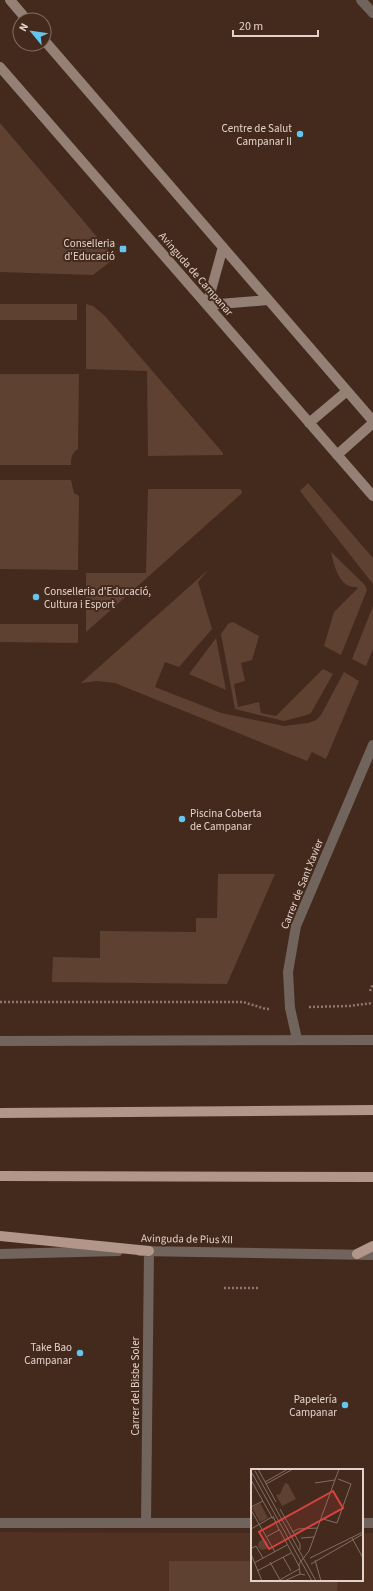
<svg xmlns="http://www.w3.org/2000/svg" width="373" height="1591" viewBox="0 0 373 1591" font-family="'Source Sans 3',sans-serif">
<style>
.built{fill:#513121}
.green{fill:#5f4131}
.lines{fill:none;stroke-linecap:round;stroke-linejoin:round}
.path{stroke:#8d786d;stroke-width:2.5;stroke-dasharray:2 2;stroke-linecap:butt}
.service{stroke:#71645d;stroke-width:10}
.pedestrian{stroke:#71645d;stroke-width:10}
.minor{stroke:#71645d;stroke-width:10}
.secondary{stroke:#958076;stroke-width:10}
.primary{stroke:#b19689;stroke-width:10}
.poi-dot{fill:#64c5ee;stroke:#432a1d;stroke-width:1.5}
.labels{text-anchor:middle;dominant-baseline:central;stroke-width:4;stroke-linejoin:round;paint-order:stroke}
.poi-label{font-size:11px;fill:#e3d2ca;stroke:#432a1d;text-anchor:end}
.street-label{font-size:11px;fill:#e3d2ca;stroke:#432a1d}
.inset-road{fill:none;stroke:#836d62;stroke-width:1}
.view{fill:#d84240;fill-opacity:0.15;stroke:#d84240;stroke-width:2}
.inset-edge{fill:none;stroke:#e3d2ca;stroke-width:2}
</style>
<rect width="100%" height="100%" fill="#432a1d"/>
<path class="built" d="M0 1532 252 1533V1580H362V1533H373V1591H0Z"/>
<path class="green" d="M0 123 115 258 93 275 0 272Z
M0 304H77V320H0Z
M86 304 93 306 105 316 223 453V455L148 456 147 371 86 369Z
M0 374H79L78 449C72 453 71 457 71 465H0Z
M0 480H71L74 493 79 496 78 570 0 569Z
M308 483 373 558V584L300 491Z
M148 489H240L242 491 241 494 86 632V573H146Z
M331 552 365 585 367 590 341 655 324 646 334 612 358 588 356 587C339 588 334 565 331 552Z
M208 570 198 582 212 629 179 667 165 662 155 687 221 713 284 726 308 723 316 720 321 715 344 672 359 681 326 759 312 752 307 761 115 683 97 681 81 683Z
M373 606V649L366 666 352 659Z
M233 622 259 636 252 660 241 663 245 681 234 684 238 707 259 702 261 713 276 716 323 669 333 674 311 713 307 715 284 721 235 709 221 634 228 624Z
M0 624H78V643L0 642Z
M216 638 226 690 189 674Z
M218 874H275L227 984 52 982 53 957 100 958V931L196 932V918H217Z
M169 1561H252V1580H338L337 1591H169Z"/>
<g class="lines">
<path class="path" d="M370 991 373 984
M0 1002H243L266 1009H271
M309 1007 350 1006 373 1003
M224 1288H259"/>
<path class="service" d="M361 0 373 13"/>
<path class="pedestrian" d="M0 1523H252
M362 1523H373"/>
<path class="minor" d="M297 1039 290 1008 288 972 296 926 373 745
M0 1041 373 1040
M140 1251 373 1255
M0 1254 118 1251
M146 1523 149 1251"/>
<path class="secondary" d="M10 0 27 20
M44 40 373 421
M0 67 373 496
M223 247 207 305 268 300
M309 423 347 391
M337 455 373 423"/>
<path class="primary" d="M0 1113 373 1110
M0 1176 373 1177
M0 1236 149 1251
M357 1254 373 1246"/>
</g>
<g class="poi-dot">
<circle cx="300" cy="134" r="4"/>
<rect x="119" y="245" width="8" height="8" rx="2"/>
<circle cx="36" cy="597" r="4"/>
<circle cx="182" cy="819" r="4"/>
<circle cx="80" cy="1353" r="4"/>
<circle cx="345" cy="1405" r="4"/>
</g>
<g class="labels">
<g class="poi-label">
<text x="292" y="128">Centre de Salut<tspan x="292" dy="13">Campanar II</tspan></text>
<text x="115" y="243">Conselleria<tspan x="115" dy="13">d'Educació</tspan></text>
<text x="44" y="591" text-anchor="start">Conselleria d'Educació,<tspan x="44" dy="13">Cultura i Esport</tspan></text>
<text x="190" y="813" text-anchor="start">Piscina Coberta<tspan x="190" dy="13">de Campanar</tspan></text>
<text x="72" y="1347">Take Bao<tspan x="72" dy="13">Campanar</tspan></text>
<text x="337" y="1399">Papelería<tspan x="337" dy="13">Campanar</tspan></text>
</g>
<g class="street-label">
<text transform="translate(196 274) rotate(49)">Avinguda de Campanar</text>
<text transform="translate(302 884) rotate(-68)">Carrer de Sant Xavier</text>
<text transform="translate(187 1239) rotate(1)">Avinguda de Pius XII</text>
<text transform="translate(135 1386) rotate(-90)">Carrer del Bisbe Soler</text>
</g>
</g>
<g transform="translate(251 1469)">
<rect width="112" height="112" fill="#432a1d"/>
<path d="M34 14 37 15 45 30 31 37 25 26 29 25ZM9 34 17 49 9 53 1 39ZM7 76a5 5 0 1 1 10 0a5 5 0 1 1-10 0Z" fill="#5f4131"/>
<path class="inset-road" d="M7 0 25 33M4 2 65 112M1 4 61 112M0 11 22 50M14 13 37 0M64 14 84 11M15 15 42 0M0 38 12 32M29 40 49 75V81M0 41 24 83M22 47 28 61M72 50 86 54 100 15 87 10M0 60 21 48M28 60 48 97M42 63 47 60 66 59M15 68 28 61M50 69 63 68M101 69 112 89M1 79 5 77 12 89M0 85 11 112M32 88 40 102M59 89 112 63M64 91 70 112M19 93 29 111M3 94 36 76M60 95 112 65M6 102 40 84M54 106 49 105 48 95 58 82 88 0M27 112 48 100M33 112 49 105"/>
<path class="view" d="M82 22 92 39 18 80 8 63Z"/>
<rect width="112" height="112" class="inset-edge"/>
</g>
<g transform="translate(32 32) rotate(299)"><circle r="19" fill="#432a1d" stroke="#836d62"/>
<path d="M0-3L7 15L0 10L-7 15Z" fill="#64c5ee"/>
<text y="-6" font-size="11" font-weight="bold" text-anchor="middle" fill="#e3d2ca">N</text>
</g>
<path d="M233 30v6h85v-6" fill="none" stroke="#e3d2ca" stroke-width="2"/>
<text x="239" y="30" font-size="12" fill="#e3d2ca" stroke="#432a1d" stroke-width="3" paint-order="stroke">20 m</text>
</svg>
